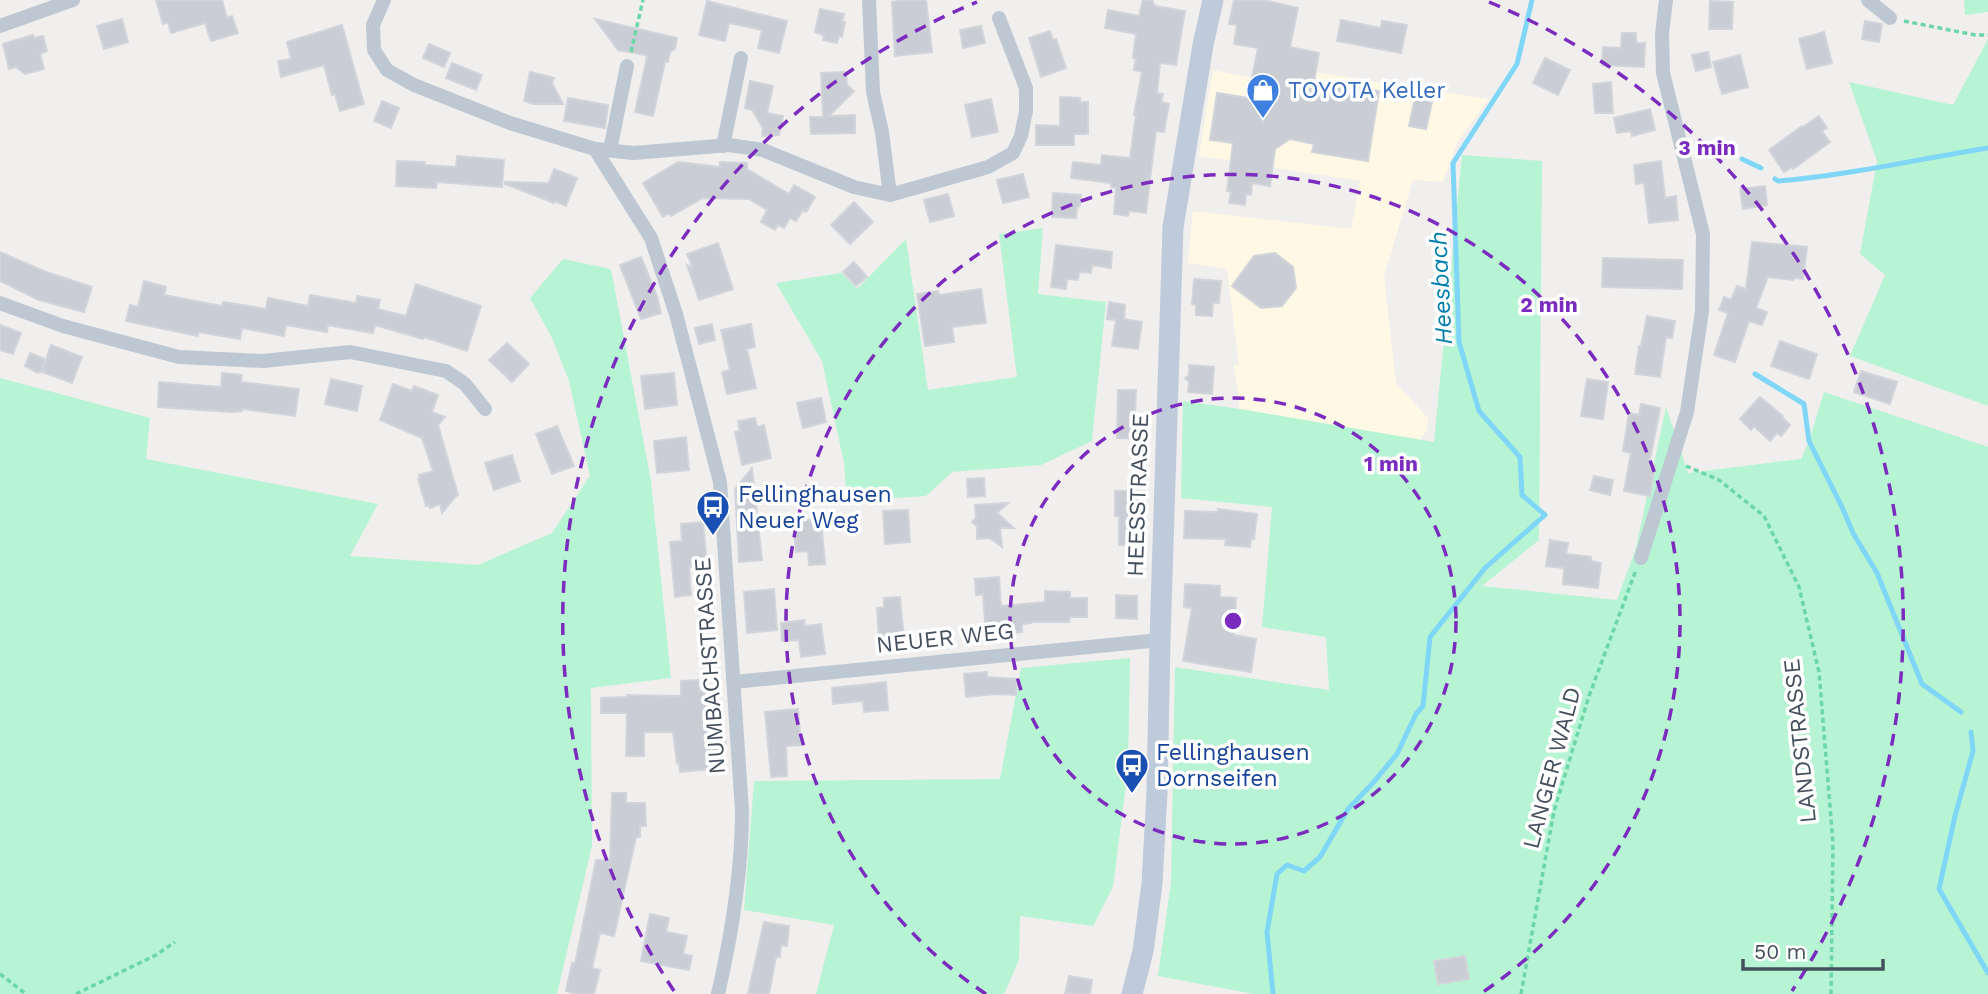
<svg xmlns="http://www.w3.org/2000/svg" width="1988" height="994" viewBox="0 0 1988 994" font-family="'Work Sans',sans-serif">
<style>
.commercial{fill:#fef8e5}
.green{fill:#b7f4d3}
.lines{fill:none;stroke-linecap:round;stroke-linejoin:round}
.stream{stroke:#7fd6f6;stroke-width:5}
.building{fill:#cacdd4;stroke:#d2d4db;stroke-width:2}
.path{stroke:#6bd6a8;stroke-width:3.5;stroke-dasharray:5 3.5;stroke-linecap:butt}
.street{stroke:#bdc8d2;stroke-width:14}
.secondary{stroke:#bfcada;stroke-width:21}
.ring{fill:none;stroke:#7b2cbf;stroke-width:3.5;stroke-dasharray:12 9}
.labels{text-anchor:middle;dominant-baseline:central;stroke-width:7;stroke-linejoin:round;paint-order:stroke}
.shop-label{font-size:23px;fill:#366cbe;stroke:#fff;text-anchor:start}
.transit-label{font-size:23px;fill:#164399;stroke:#fff;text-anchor:start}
.street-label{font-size:23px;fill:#44505e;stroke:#fff}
.water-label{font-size:24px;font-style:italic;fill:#017ead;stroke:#fff}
.centre{fill:#7b2cbf;stroke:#fff;stroke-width:3.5}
.ring-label{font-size:21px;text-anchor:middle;font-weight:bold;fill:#7b2cbf;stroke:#fff;stroke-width:7;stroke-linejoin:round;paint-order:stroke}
</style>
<rect width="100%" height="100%" fill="#f1eeee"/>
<path class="commercial" d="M1213 70 1304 88 1309 71 1489 99 1458 141 1443 182 1413 180 1384 276 1396 383 1428 418 1427 430 1420 440 1240 409 1234 365H1239L1227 269 1188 263 1193 211 1351 229 1360 181 1199 156Z"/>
<path class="green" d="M1964 0H1988V12L1965 15Z
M1988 39V406L1850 356 1885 275 1860 254 1877 161 1849 82 1953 105Z
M1462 155 1542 161 1539 540 1482 586 1617 600 1636 548 1666 407 1688 473 1801 459 1809 441 1824 392 1988 447V994H1254L1158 976 1171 882 1175 667 1329 690 1326 637 1262 627 1272 507 1181 498 1183 401 1240 409 1434 442Z
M1043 228 1038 294 1106 302 1092 441 1041 465 952 472 926 496 847 501 844 463 822 361 776 283 842 273 857 289 906 239 928 390 1017 377 999 234Z
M563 259 611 269 651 481 671 678 591 688 592 846 557 994H0V378L150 418 146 459 378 504 350 556 478 565 552 533 590 476 569 381 553 340 530 298Z
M1130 658 1128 769 1113 887 1093 926 1020 916 1019 960 1004 994H816L834 925 744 910 754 781 1000 779 1021 668Z"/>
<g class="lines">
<path class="stream" d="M1706 153 1723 151 1728 152
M1742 159 1761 168
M1775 179 1778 181C1850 175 1918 159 1988 148
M1755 374 1804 404 1809 441 1842 507 1853 533 1877 573 1922 684 1961 712
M1971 732 1973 751 1955 816 1939 889 1988 973
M1273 994 1267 932 1277 874 1287 865 1304 871 1320 857 1348 809 1372 784 1397 754 1416 714 1423 706 1430 637 1485 568 1545 515 1522 495 1520 457 1479 411 1459 342 1453 163 1517 64 1532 0"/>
</g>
<path class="building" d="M156 0H222L227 18 232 16 238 33 211 41 205 23 171 33 168 22 163 24Z
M903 0H926L932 52 895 56 892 2Z
M1143 0H1152L1155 6 1185 11 1176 65 1160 63 1157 93 1163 94 1161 102 1169 104 1164 132 1156 131 1146 213 1129 211 1128 216 1114 214 1116 188 1111 187V183L1071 178 1073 162 1101 165 1102 155 1130 158 1136 115H1134L1142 72 1134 70 1136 58H1133L1136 34 1105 28 1108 10 1139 16Z
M1234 0H1263L1298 8 1290 47 1319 53 1314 82 1379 91 1368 161 1312 152 1314 144 1290 139 1275 149 1270 186 1252 183 1251 195 1246 194 1245 205 1229 203 1231 192 1227 191 1233 143 1210 140 1217 93 1248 98 1258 48 1234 44 1237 25 1229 24Z
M707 1 787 21 779 53 758 48 762 30 729 23 725 41 699 35Z
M1710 1 1733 2 1732 29H1709Z
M820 9 844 14 842 21 845 22 842 37 839 36 837 43 823 40 824 35 815 32Z
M122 19 128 42 104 49 97 26Z
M595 19 677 38 675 49 670 52 668 62H665L653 116 635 112 647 57 645 55 618 50Z
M1341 20 1381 28 1382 21 1407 25 1401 53 1337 41Z
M1865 21 1882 24 1879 42 1862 39Z
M342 25 364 104 340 111 335 94 332 95 324 65 281 77 278 61 291 59 287 42Z
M981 26 985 43 963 48 960 30Z
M1050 31 1053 40 1056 39 1066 68 1041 77 1029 38Z
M1824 32 1832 63 1807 69 1799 39Z
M1622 33H1636V43H1645L1644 67 1602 65 1603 47 1621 48Z
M33 35 34 38 43 36 47 51 40 54 44 69 25 74 16 67 9 69 3 44Z
M429 44 450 53 444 67 423 58Z
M1708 52 1711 67 1696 71 1692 55Z
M1740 55 1748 87 1722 94 1713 62Z
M1545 58 1570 70 1558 95 1533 83Z
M452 63 482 75 476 90 446 78Z
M530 72 554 78 552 83 563 104H533L524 101Z
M846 72 847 85 854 91 829 116 855 115V133L811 134 810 117H823L821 73Z
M750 81 773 86 767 113 783 116 779 135 762 136 763 128 752 110 745 108Z
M1611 82 1613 113H1595L1593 84Z
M1060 97 1080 98V102H1088V134H1074V145H1036V125L1060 126Z
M568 98 608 105 605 128 564 121Z
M1415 98 1432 102 1426 129 1409 126Z
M991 99 998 132 972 137 965 105Z
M382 101 399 108 391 128 374 121Z
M1650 109 1655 130 1632 136 1631 131 1617 133 1614 118Z
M1819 116 1827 128 1822 131 1830 142 1793 169 1792 167 1784 172 1769 150 1802 126 1803 127Z
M457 156 504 160 502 187 437 182 436 188 396 186 397 161 425 162V165L456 167Z
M1661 161 1665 198 1676 196 1678 220 1649 223 1644 183 1636 184 1634 165Z
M678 162 720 167V162L747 163V169L789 194 794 185 815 197 806 212 803 210 796 221 790 218 784 228 778 225 775 230 761 222 767 210 749 199 703 198 671 216 669 213 663 217 643 183Z
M554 169 577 178 566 206 555 201 554 203 505 184V182L549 183Z
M1023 174 1029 197 1003 203 997 180Z
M1765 186 1767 205 1743 209 1740 189Z
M1053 193 1081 195 1080 205 1077 208 1076 218 1052 217Z
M948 194 954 216 930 222 924 200Z
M854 202 873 222 850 244 831 225Z
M1752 242 1807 247 1803 279 1794 278 1793 280 1768 277 1756 308 1767 312 1762 325 1749 321 1735 362 1714 355 1728 313 1719 310 1724 297 1731 300 1737 286 1746 289Z
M718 243 733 289 699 300 687 265 693 268 687 254Z
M1056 245 1112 252 1111 268 1092 265 1091 273 1079 272 1078 280 1067 279 1066 289 1051 287Z
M0 252 46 272 92 287 84 312 39 300 0 281Z
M1275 253 1293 267 1296 288 1282 306 1261 308 1232 286 1254 256Z
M641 257 657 296 661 313 641 319 620 265Z
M1603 258 1683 260 1682 289 1602 287Z
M854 262 867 277 856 286 843 272Z
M1194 279 1221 281 1219 303H1213L1212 316 1196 315V305L1192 304Z
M144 281 166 287 164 295 222 306 223 302 266 309 268 298 308 306 310 295 356 303 357 296 380 300 378 309 406 316 416 284 481 306 467 351 424 337 423 339 375 325 373 333 328 325 327 332 286 325 284 336 242 328 240 339 198 332V336L126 321 130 305 138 307Z
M981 289 986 323 952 327 954 342 925 346 917 294 938 291 939 295Z
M1109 302 1125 305 1124 319 1142 322 1138 349 1112 346 1116 320 1107 319Z
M1647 316 1675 321 1672 338 1666 337 1660 377 1635 374 1639 346H1641Z
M712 324 715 340 699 344 695 328Z
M751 324 755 347 747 349 756 388 727 394 722 372 730 370 721 330Z
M0 325 21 333 13 354 0 350Z
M1780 341 1817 354 1809 379 1771 366Z
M507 343 529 364 512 382 489 360Z
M51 345 82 357 72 383 42 372Z
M30 353 45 359 41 372 39 371 38 373 25 366Z
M1189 365 1214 367 1212 394 1188 392 1189 382 1185 378 1189 375Z
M1861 371 1897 382 1890 404 1854 392Z
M222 373 242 375 241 382 299 389 295 416 242 409V411L231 412 158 407 159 382 221 387Z
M674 373 677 405 645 409 641 376Z
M331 379 362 386 357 411 325 404Z
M1587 379 1608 382 1603 419 1581 416Z
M393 384 412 391 414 386 438 395 432 412 445 417 438 425 458 495 456 496 442 513 440 504 430 508 429 505 426 506 418 479 420 478 419 475 433 471 422 438 380 420Z
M1118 390H1136L1135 416H1140L1139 439 1117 438Z
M1760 397 1783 416 1782 417 1790 425 1781 436 1777 433 1770 441 1754 426 1751 430 1740 419Z
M821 398 826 422 803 428 797 403Z
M1641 404 1660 408 1649 465 1655 466 1650 496 1624 491 1631 453 1623 451 1629 413 1639 415Z
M755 418 757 427 764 425 771 458 742 465 735 432 740 431 738 421Z
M557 426 574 466 552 474 536 434Z
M686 437 689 470 657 473 654 441Z
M512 455 520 481 494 490 485 463Z
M752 468 762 560 739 562 735 489Z
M1594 476 1613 480 1610 495 1590 490Z
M984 478 985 496 968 497 967 479Z
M1115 491H1142V536H1136V546L1119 545V516H1115Z
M1008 503 997 513 1014 528H1000L1002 547 990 538 977 539V526L972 522 976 518 975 505Z
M1218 509 1257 514 1254 539H1251L1250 547 1225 545 1226 539 1184 538 1185 511 1218 512Z
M908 510 910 542 885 544 883 511Z
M821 519 825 564 809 565 808 551 796 552 793 521Z
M703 522 707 566 689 567 691 595 675 597 670 542 682 541 681 524Z
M1550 540 1568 543 1566 554 1591 557V561L1601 563 1598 588 1563 584 1564 568 1546 566Z
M999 577 1001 606 1045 602V591L1070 592V598H1087V617H1070L1069 622H1031V623L1022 624V632L986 634 983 594 976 595 975 579Z
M1185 584 1220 586V597L1236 598 1234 635 1256 639 1251 672 1183 661 1192 608 1184 607Z
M774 589 777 630 747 633 744 592Z
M1116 595 1137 596V619L1116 618Z
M900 597 904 639 879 640 877 608 884 607V598Z
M804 620 805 626 821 624 825 654 801 657 799 640 782 641 781 623Z
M987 672V677L1017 679 1016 695 995 694 966 697 964 674Z
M698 680 699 691 715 689 720 729 724 728 726 748 719 749 721 768 680 772 679 762 677 763 673 732H644V756H626L627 713H601V698L627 697V695L681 696V681Z
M886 682 888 710 864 712 863 701 833 704 832 688Z
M798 709 801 745 786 746 787 776 771 777 765 712Z
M612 793H626V803H645L646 826H640V837H636L614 936 600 933 592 968 600 970 594 994H577L566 991 572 963 575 964 596 860H610Z
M650 914 669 918 666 932 687 936 683 954 692 956 689 970 641 961Z
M764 922 789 926 787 946 781 945 780 957H776L769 994H748Z
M1465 956 1469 979 1438 984 1434 961Z
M1069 976 1092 980 1090 994H1065Z"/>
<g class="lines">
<path class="path" d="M1904 21 1975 35H1988
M631 52 643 0
M1686 466 1719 480 1764 516 1799 587 1819 672 1833 843 1831 994
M0 974 26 994
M76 994 156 955 175 942
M1521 994 1554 811 1589 696 1636 570"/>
<path class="street" d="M384 0 373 25 374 50 387 70 414 85 510 123 595 149 634 153 729 145 763 150 854 187 890 195 988 167 1013 153 1021 136 1026 111V88L999 18
M869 0 873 92 882 132 890 195
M1868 0 1890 18
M0 26 73 0
M723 146 741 58
M595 149 651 238 676 314 720 482 742 811C742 873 732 933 718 994
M610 150 627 66
M0 303 63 326 179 357 263 361 350 352 446 371 465 384 485 409
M1641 558 1687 412 1702 311 1703 234 1663 73 1662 34 1666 0
M734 682 1160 640"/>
<path class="secondary" d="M1132 994 1143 951 1152 884 1157 792 1160 640 1173 227 1203 45 1213 0"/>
</g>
<g class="ring">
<circle cx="1233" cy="621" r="223"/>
<path d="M986 994A447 447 0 1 1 1480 994"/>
<path d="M674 991A670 670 0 0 1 977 2M1489 2A670 670 0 0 1 1792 991"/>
</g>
<defs>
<symbol id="shop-pin" viewBox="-11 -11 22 30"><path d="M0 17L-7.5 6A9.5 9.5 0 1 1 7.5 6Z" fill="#3f7fe0" stroke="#fff"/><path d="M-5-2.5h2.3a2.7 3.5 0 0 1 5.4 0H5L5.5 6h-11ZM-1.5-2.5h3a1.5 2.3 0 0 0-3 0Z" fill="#fff"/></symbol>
<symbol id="bus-pin" viewBox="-11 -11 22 30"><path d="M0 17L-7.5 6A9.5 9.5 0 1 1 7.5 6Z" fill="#1a4fb4" stroke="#fff"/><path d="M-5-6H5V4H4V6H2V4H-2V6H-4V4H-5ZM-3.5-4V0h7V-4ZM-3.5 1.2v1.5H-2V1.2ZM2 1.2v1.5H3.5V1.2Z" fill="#fff"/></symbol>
</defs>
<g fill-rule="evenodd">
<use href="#shop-pin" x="1244" y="71" width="38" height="52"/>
<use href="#bus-pin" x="694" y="488" width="38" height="52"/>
<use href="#bus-pin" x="1113" y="746" width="38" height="52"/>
</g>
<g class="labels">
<g class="shop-label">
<text x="1288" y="90">TOYOTA Keller</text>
</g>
<g class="transit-label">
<text x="738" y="494">Fellinghausen<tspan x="738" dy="26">Neuer Weg</tspan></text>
<text x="1156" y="752">Fellinghausen<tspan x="1156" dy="26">Dornseifen</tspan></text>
</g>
<g class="street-label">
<text transform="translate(1138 495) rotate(-88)">HEESSTRASSE</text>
<text transform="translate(945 638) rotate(-6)">NEUER WEG</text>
<text transform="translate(710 666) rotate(-94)">NUMBACHSTRASSE</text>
<text transform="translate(1800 741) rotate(-96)">LANDSTRASSE</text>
<text transform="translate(1552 768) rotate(-75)">LANGER WALD</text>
</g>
<g class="water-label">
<text transform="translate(1441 288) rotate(-93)">Heesbach</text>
</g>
</g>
<circle cx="1233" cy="621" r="10" class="centre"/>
<g class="ring-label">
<text x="1707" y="155">3 min</text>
<text x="1549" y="312">2 min</text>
<text x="1391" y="471">1 min</text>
</g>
<path d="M1743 959v10h140v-10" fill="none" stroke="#44505e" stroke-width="3.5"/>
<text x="1754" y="959" font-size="21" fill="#44505e" stroke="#ffffff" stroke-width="5" paint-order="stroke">50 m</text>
</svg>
